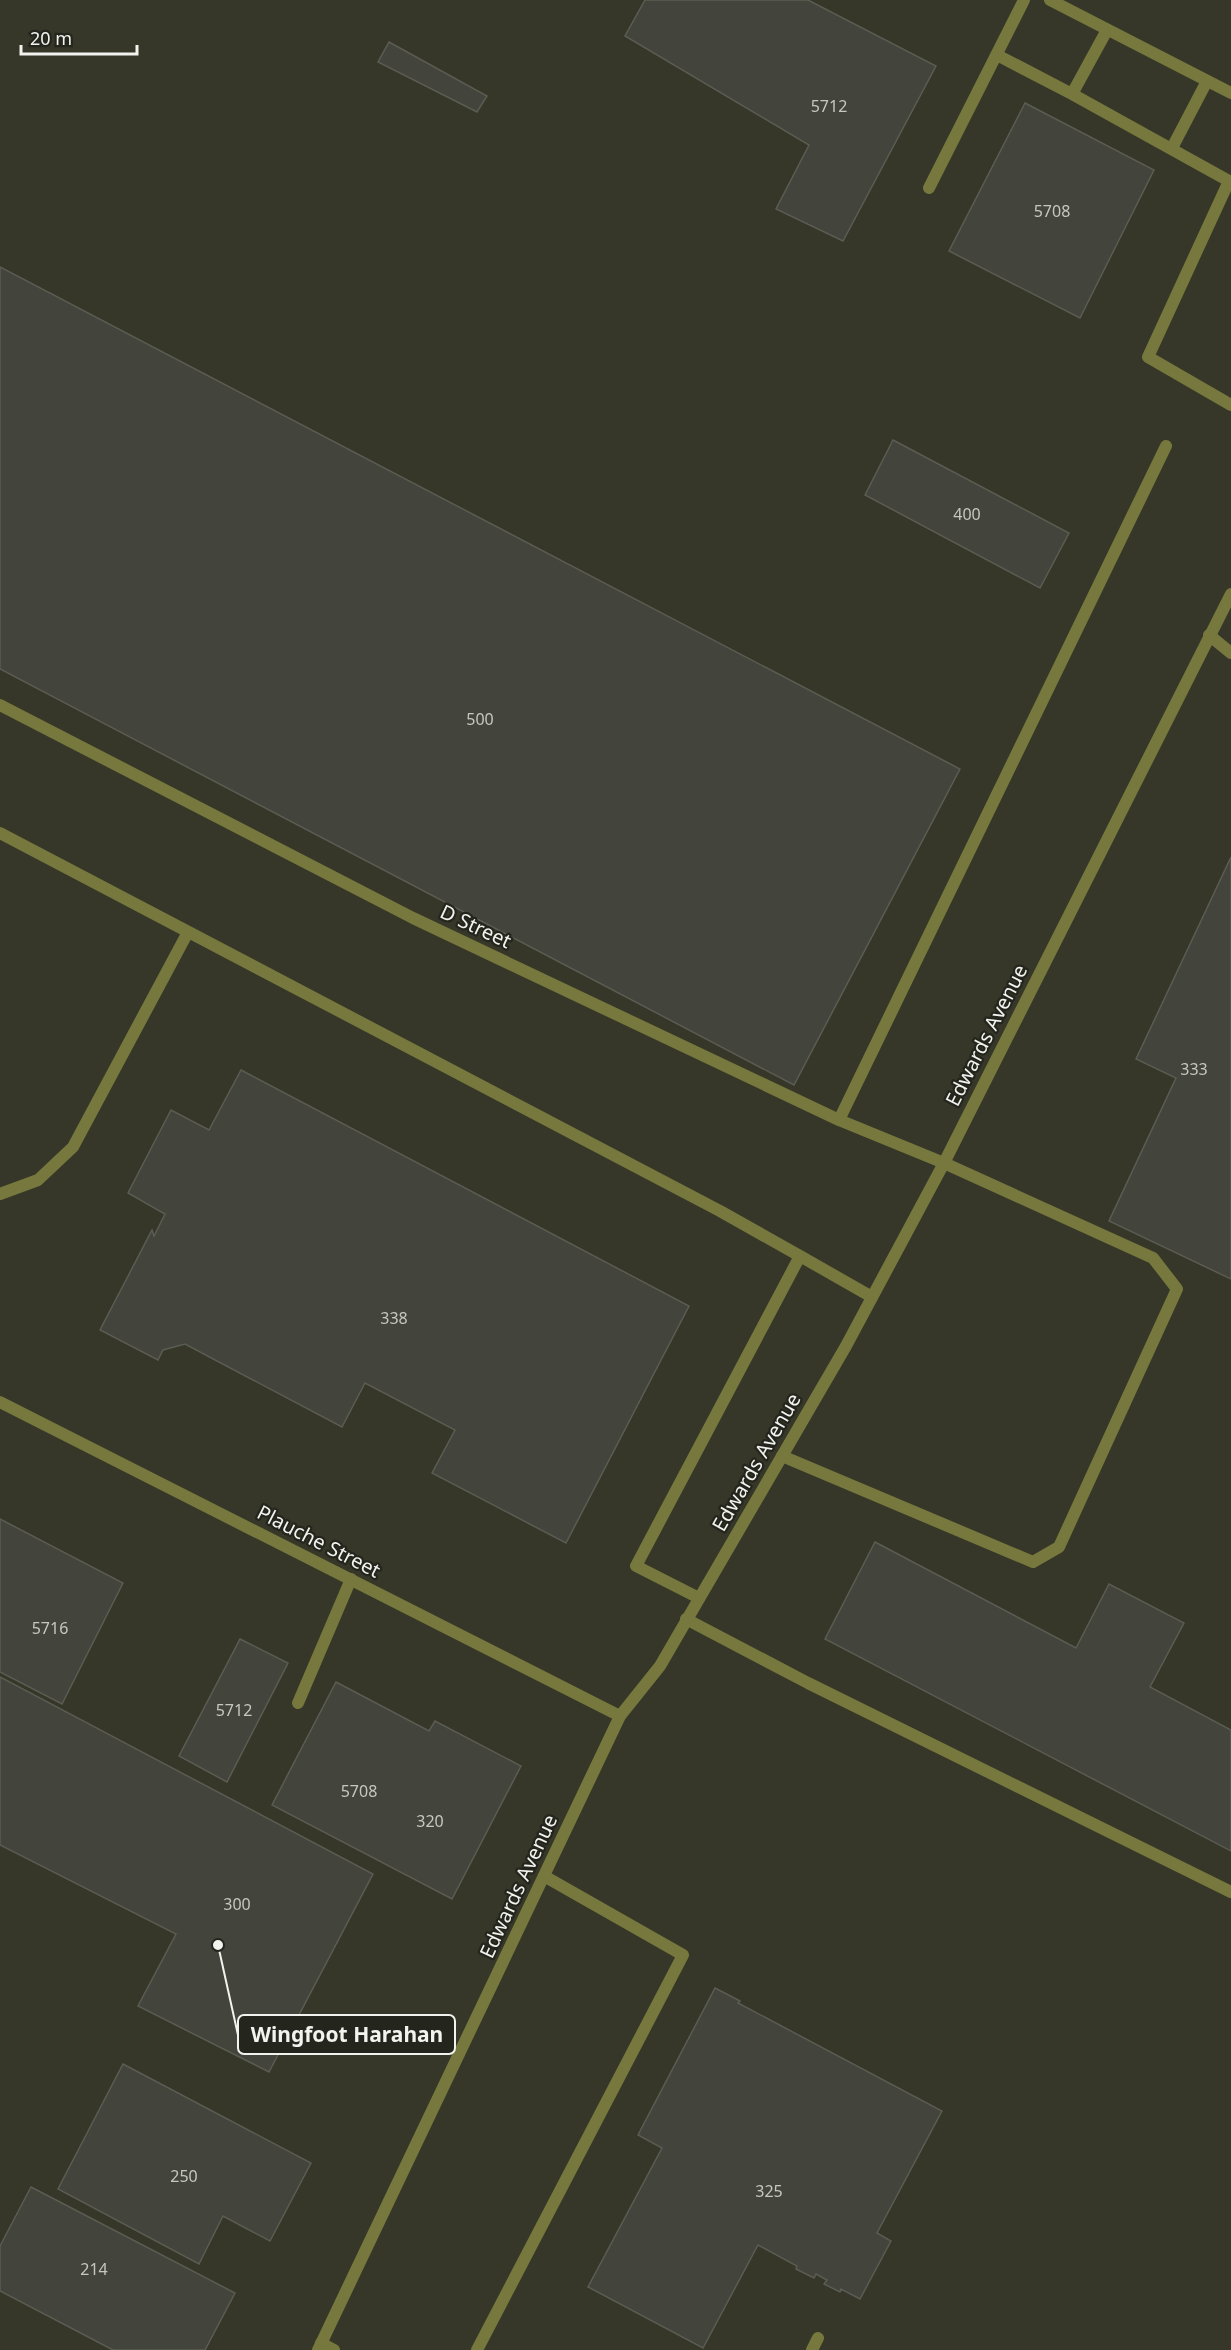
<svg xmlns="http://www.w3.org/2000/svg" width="1231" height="2350" viewBox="0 0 1231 2350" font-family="'Noto Sans',sans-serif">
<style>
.built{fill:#363728}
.building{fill:#43443b;stroke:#5b5c53;stroke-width:1.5}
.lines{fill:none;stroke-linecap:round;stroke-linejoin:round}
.service{stroke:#76783d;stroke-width:12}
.minor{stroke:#76783d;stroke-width:12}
.tertiary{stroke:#76783d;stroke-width:12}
.labels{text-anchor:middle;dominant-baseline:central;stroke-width:4.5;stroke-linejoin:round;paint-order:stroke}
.number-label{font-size:16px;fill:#c6c7c1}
.street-label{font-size:20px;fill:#f2f3ee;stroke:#24251d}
.leader{fill:none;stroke:#f2f3ee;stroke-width:2}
.callout-dot{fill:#f2f3ee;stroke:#24251d;stroke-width:2}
.callout{fill:#24251d;stroke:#f2f3ee;stroke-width:2}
.callout-label{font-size:21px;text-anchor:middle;font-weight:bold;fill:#f2f3ee}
</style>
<rect width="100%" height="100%" fill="#2e2e26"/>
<path class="built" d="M0 0H1231V2350H0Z"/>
<path class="building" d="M645 0H808L936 66 843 241 776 209 809 145 625 36Z
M389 42 487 96 477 112 378 62Z
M1025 103 1154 170 1080 318 949 251Z
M0 267 960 769 794 1085 0 669Z
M893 440 1069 533 1040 588 865 495Z
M1231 857V1279L1109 1221 1176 1078 1136 1059Z
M241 1070 689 1306 566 1543 432 1473 455 1430 365 1383 342 1427 185 1344 163 1350 158 1360 100 1330 152 1230 154 1236 165 1214 128 1193 171 1110 209 1130Z
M0 1519 123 1583 62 1704 0 1672Z
M875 1542 1076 1648 1109 1584 1184 1623 1150 1687 1231 1730V1851L825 1639Z
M240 1639 288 1663 227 1782 179 1756Z
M0 1677 373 1874 269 2072 138 2006 176 1934 0 1845Z
M336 1682 429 1731 435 1721 521 1766 452 1899 272 1805Z
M715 1988 740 2001 738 2003 942 2111 877 2233 891 2241 860 2299 841 2289 840 2292 824 2284 827 2280 816 2274 814 2278 796 2269 797 2266 758 2245 703 2348 588 2287 662 2148 638 2135Z
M123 2064 311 2163 270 2241 223 2216 199 2264 58 2189Z
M31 2187 235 2293 205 2350H113L0 2291V2246Z"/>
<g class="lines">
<path class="service" d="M1107 30 1072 94 1229 181 1148 357 1231 405
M997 55 1072 94
M1172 148 1207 81
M929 188 1024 0
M1209 635 1231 653
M0 833 720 1211 800 1256
M0 1194 38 1180 73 1147 188 932
M782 1456 1033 1562 1059 1547 1177 1289 1153 1258 944 1163
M699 1598 636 1566 800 1256 872 1297
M686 1619 808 1683 1231 1892
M298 1703 351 1579
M321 2343 334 2350
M477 2350 683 1955 544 1876
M812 2350 818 2338"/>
<path class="minor" d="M1050 0 1231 93
M0 705 413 918 839 1120 944 1163
M839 1120 1166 446
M0 1402 620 1716"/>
<path class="tertiary" d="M318 2350 620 1716 660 1666 846 1346 944 1163 1231 594"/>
</g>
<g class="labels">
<g class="number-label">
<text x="829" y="106">5712</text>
<text x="1052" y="211">5708</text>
<text x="967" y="514">400</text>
<text x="480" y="719">500</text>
<text x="1194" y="1069">333</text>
<text x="394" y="1318">338</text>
<text x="50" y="1628">5716</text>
<text x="234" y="1710">5712</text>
<text x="359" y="1791">5708</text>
<text x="430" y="1821">320</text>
<text x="237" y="1904">300</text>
<text x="184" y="2176">250</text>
<text x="769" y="2191">325</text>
<text x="94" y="2269">214</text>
</g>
<g class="street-label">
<text transform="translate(476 926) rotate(25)">D Street</text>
<text transform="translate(986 1035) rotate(-63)">Edwards Avenue</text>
<text transform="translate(756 1462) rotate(-60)">Edwards Avenue</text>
<text transform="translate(319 1541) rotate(27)">Plauche Street</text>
<text transform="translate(518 1886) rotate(-65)">Edwards Avenue</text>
</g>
</g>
<path class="leader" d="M218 1945L238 2035"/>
<circle class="callout-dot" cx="218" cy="1945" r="6"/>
<rect class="callout" x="238" y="2015" width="217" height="39" rx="6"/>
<g class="callout-label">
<text x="347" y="2042">Wingfoot Harahan</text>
</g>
<path d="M21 45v9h116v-9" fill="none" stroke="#f2f3ee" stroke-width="3"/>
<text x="30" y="45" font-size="18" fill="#f2f3ee" stroke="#24251d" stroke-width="4.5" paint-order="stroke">20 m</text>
</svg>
